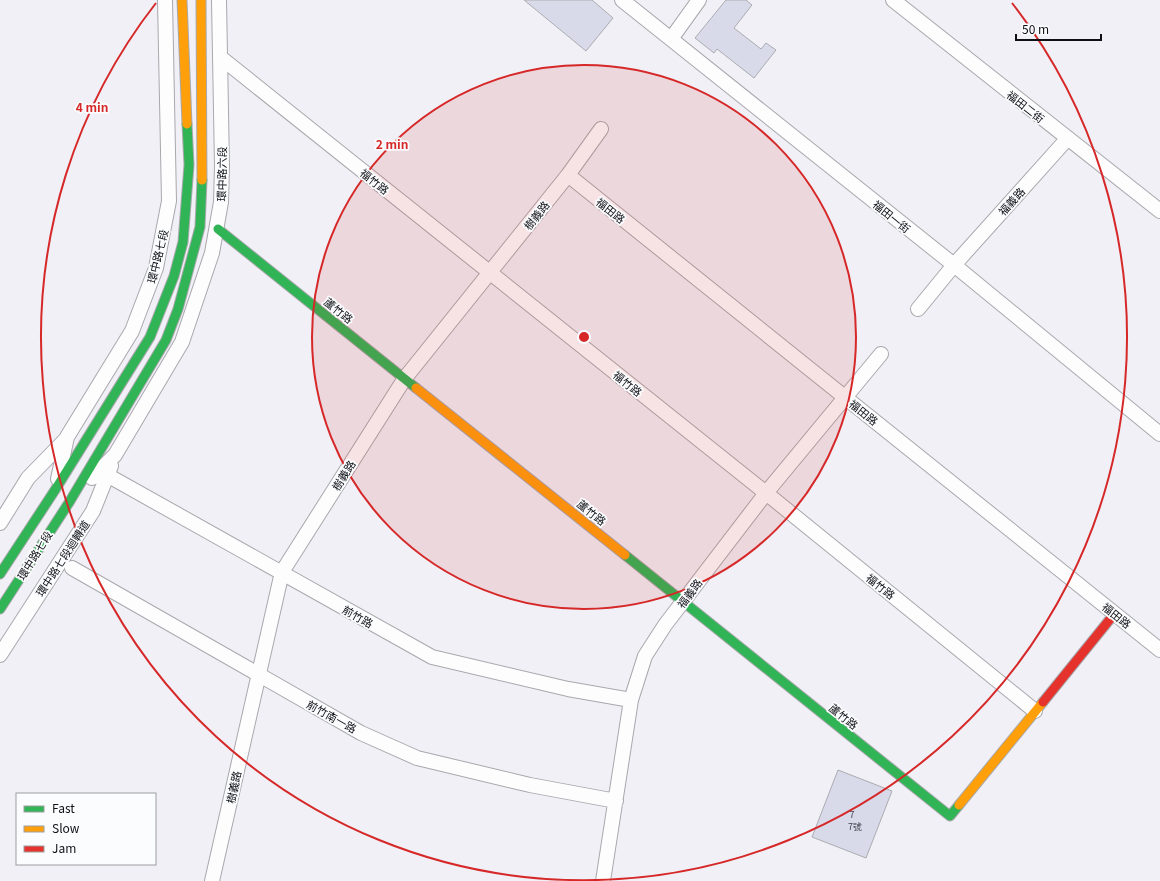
<svg xmlns="http://www.w3.org/2000/svg" width="1160" height="881" viewBox="0 0 1160 881" font-family="Georgia,'Noto Sans TC',serif">
<style>
.building{fill:#d8daea;stroke:#abacb0}
.lines{fill:none;stroke-linecap:round;stroke-linejoin:round}
.street-casing{stroke:#a8a8ad;stroke-width:16}
.fast-casing{stroke:#a8a8ad;stroke-width:11}
.slow-casing{stroke:#a8a8ad;stroke-width:11}
.jam-casing{stroke:#a8a8ad;stroke-width:11}
.street{stroke:#fdfdfe;stroke-width:14}
.fast{stroke:#30b455;stroke-width:9}
.slow{stroke:#ff9f0a;stroke-width:9}
.jam{stroke:#e5322d;stroke-width:9}
.ring{fill:none;stroke:#d62828;stroke-width:2}
.labels{text-anchor:middle;dominant-baseline:central;stroke-width:3.5;stroke-linejoin:round;paint-order:stroke}
.number-label{font-size:9px;fill:#41424a}
.street-label{font-size:11px;fill:#0f1014;stroke:#fbfcfe}
.centre{fill:#d62828;stroke:#fbfcfe;stroke-width:2}
.ring-label{font-size:12px;text-anchor:middle;font-weight:bold;fill:#d62828;stroke:#fbfcfe;stroke-width:3.5;stroke-linejoin:round;paint-order:stroke}
</style>
<rect width="100%" height="100%" fill="#f0f0f6"/>
<path class="building" d="M524 0H592L613 18 586 51Z
M726 0H746L752 5 734 28 761 49 766 43 776 50 754 78 717 49 714 53 695 38Z
M838 770 892 791 866 858 812 837Z"/>
<g class="lines">
<defs>
<path id="street" d="M622 0 954 265 1160 434
M893 0 1160 211
M671 39 699 0
M220 57 766 493 1035 711
M568 175 1160 650
M918 309 954 265 1068 138
M107 475 432 657 568 689 631 700
M92 478 115 455 182 342 212 253 221 202 222 166 219 0
M58 479 67 437 132 331 156 268 169 201 165 0
M0 523 28 478 67 438
M72 568 361 733 417 758 530 785 616 801
M0 655 93 511 111 466
M212 881 282 572 405 378 568 175 601 129
M603 881 631 700 645 656 665 625 766 493 881 354"/>
<path id="fast" d="M218 229 416 388
M625 555 950 816 959 805
M0 574 55 490 150 337 174 276 183 242 189 165 187 124
M0 609 70 501 166 340 178 309 200 227 202 180"/>
<path id="slow" d="M182 0 187 124
M201 0 202 180
M416 388 625 555
M959 805 1043 702"/>
<path id="jam" d="M1043 702 1115 613"/>
</defs>
<use href="#street" class="street-casing"/>
<use href="#fast" class="fast-casing"/>
<use href="#slow" class="slow-casing"/>
<use href="#jam" class="jam-casing"/>
<use href="#street" class="street"/>
<use href="#fast" class="fast"/>
<use href="#slow" class="slow"/>
<use href="#jam" class="jam"/>
</g>
<circle cx="584" cy="337" r="272" fill="#d62828" fill-opacity=".12"/>
<g class="ring">
<circle cx="584" cy="337" r="272"/>
<path d="M1012 3A543 543 0 1 1 156 3"/>
</g>
<g class="labels">
<g class="number-label">
<text x="852" y="814">7</text>
<text x="855" y="826">7號</text>
</g>
<g class="street-label">
<text transform="translate(1026 106) rotate(38)">福田二街</text>
<text transform="translate(221 174) rotate(-89)">環中路六段</text>
<text transform="translate(375 181) rotate(39)">福竹路</text>
<text transform="translate(1011 201) rotate(-48)">福義路</text>
<text transform="translate(611 210) rotate(39)">福田路</text>
<text transform="translate(536 215) rotate(-51)">樹義路</text>
<text transform="translate(892 216) rotate(39)">福田一街</text>
<text transform="translate(157 256) rotate(-76)">環中路七段</text>
<text transform="translate(339 310) rotate(39)">蘆竹路</text>
<text transform="translate(628 383) rotate(39)">福竹路</text>
<text transform="translate(864 412) rotate(39)">福田路</text>
<text transform="translate(343 475) rotate(-58)">樹義路</text>
<text transform="translate(592 512) rotate(39)">蘆竹路</text>
<text transform="translate(34 555) rotate(-58)">環中路七段</text>
<text transform="translate(62 558) rotate(-57)">環中路七段迴轉道</text>
<text transform="translate(881 586) rotate(39)">福竹路</text>
<text transform="translate(689 593) rotate(-53)">福義路</text>
<text transform="translate(1117 615) rotate(39)">福田路</text>
<text transform="translate(358 616) rotate(29)">前竹路</text>
<text transform="translate(332 716) rotate(29)">前竹南一路</text>
<text transform="translate(844 716) rotate(39)">蘆竹路</text>
<text transform="translate(233 787) rotate(-78)">樹義路</text>
</g>
</g>
<circle cx="584" cy="337" r="6" class="centre"/>
<g class="ring-label">
<text x="92" y="112">4 min</text>
<text x="392" y="149">2 min</text>
</g>
<rect x="16" y="793" width="140" height="72" fill="#fbfcfe" stroke="#9d9ea0"/>
<rect x="24" y="806" width="20" height="6" fill="#30b455" stroke="#9d9ea0"/>
<text x="52" y="813" font-size="12" fill="#0f1014">Fast</text>
<rect x="24" y="826" width="20" height="6" fill="#ff9f0a" stroke="#9d9ea0"/>
<text x="52" y="833" font-size="12" fill="#0f1014">Slow</text>
<rect x="24" y="846" width="20" height="6" fill="#e5322d" stroke="#9d9ea0"/>
<text x="52" y="853" font-size="12" fill="#0f1014">Jam</text>
<path d="M1016 34v6h85v-6" fill="none" stroke="#0f1014" stroke-width="2"/>
<text x="1022" y="34" font-size="12" fill="#0f1014" stroke="#fbfcfe" stroke-width="3" paint-order="stroke">50 m</text>
</svg>
